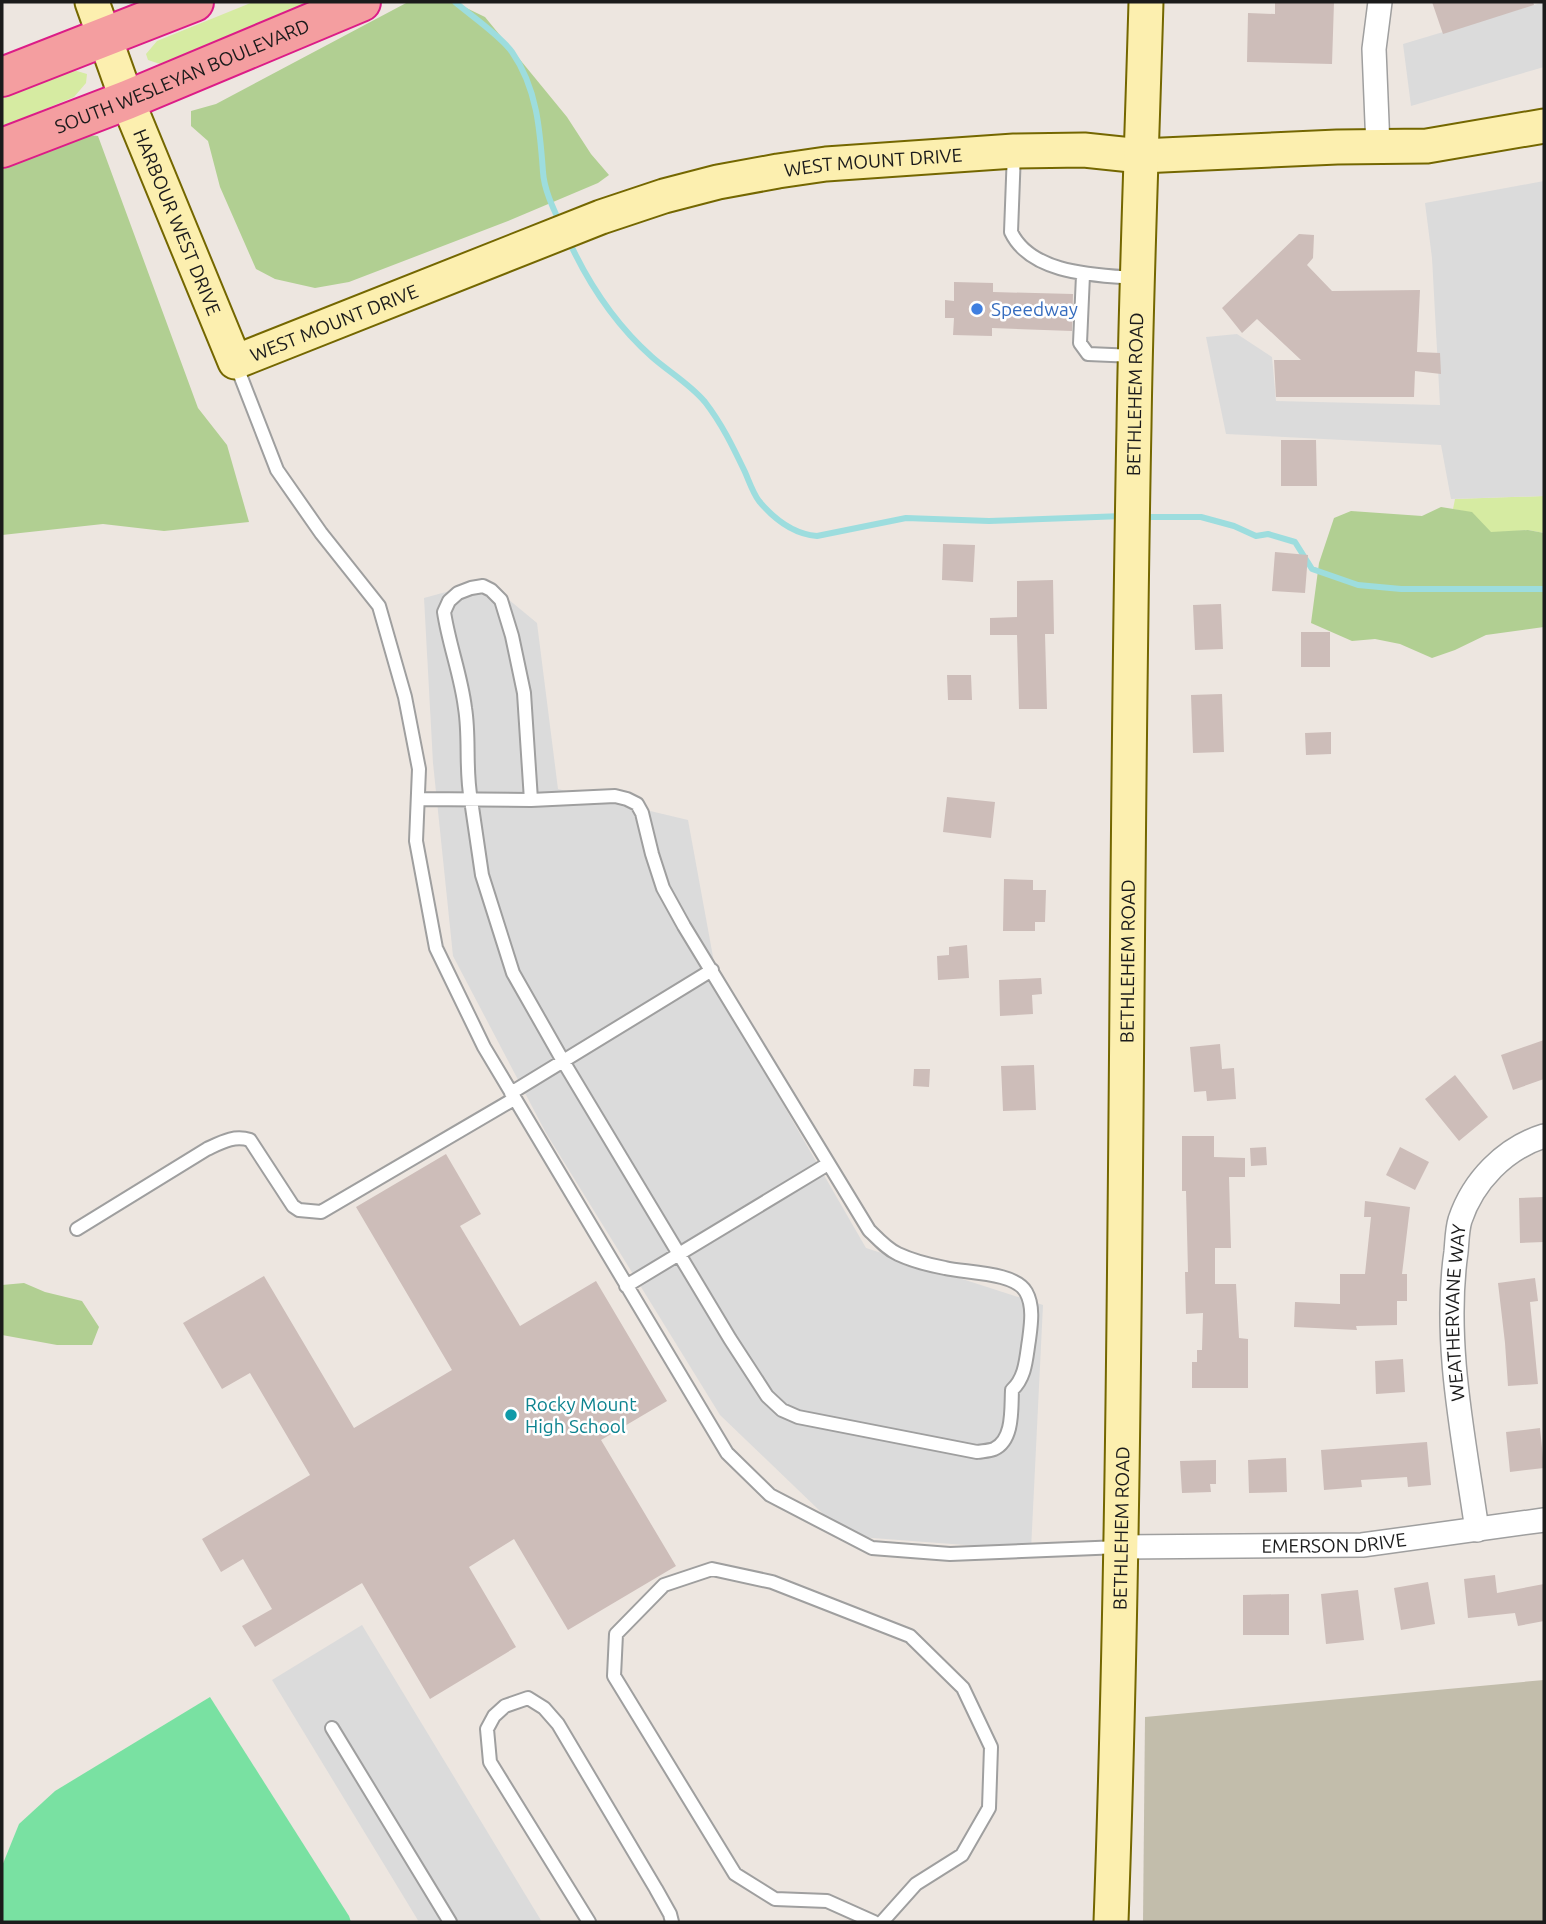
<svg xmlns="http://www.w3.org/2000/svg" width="1546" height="1924" viewBox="0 0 1546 1924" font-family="Ubuntu,sans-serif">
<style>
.construction{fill:#c2bdab}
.grass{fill:#d6eba2}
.forest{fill:#b1cf92}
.pitch{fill:#79e1a2}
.parking{fill:#dbdbdb}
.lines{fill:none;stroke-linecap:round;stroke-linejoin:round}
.stream{stroke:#9dddde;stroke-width:6}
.building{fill:#cdbdb9}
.service-casing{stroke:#9f9f9f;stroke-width:16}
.minor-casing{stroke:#9f9f9f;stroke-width:26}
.secondary-casing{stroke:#746700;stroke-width:37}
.trunk-casing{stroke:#dc1c87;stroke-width:42}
.service{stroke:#fff;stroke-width:12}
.minor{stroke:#fff;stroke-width:23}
.secondary{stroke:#fcefaf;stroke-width:33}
.trunk{stroke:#f49ea0;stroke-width:38}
.shop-dot{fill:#3f7fe0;stroke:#fff;stroke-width:2.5}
.culture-dot{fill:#0f9aa8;stroke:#fff;stroke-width:2.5}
.labels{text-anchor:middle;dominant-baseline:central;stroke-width:5;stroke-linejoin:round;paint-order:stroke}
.street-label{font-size:19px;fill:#1b1b1b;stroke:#fff}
.shop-label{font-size:19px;fill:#366cbe;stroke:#fff;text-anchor:start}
.culture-label{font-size:19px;fill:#0d838f;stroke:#fff;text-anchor:start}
</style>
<rect width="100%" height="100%" fill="#ede6e0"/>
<path class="construction" d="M1544 1680V1922H1143L1145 1717Z"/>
<path class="grass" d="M253 2H330L181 62 160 64 148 60 146 54 157 41Z
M70 69 87 74 86 83 74 97 2 127V88Z
M1544 496V533L1528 530 1491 533 1472 513 1453 509 1455 499Z"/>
<path class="forest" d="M408 2H454L485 17 567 117 591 154 609 175 598 183 508 221 349 282 315 288 275 279 256 269 220 187 208 141 191 126V111L216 104Z
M87 135 98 136 198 408 227 445 249 522 164 531 103 524 2 535V163Z
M1441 507 1472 512 1491 532 1528 530 1544 533V627L1486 635 1455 650 1432 658 1400 644 1375 639 1352 641 1311 623 1319 563 1334 518 1351 511 1422 516Z
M24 1283 45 1292 82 1301 99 1327 92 1345H57L2 1335V1285Z"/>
<path class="pitch" d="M210 1697 349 1916 351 1922H2V1866L19 1824 55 1791Z"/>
<path class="parking" d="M1544 2V67L1411 106 1403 44Z
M1544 181V496L1451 499 1441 445 1226 434 1206 337 1237 334 1272 357 1276 401 1440 405 1432 258 1425 203Z
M486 581 537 623 558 789 688 820 720 995 866 1248 1043 1305 1031 1550 846 1536 720 1415 546 1133 453 956 433 763 424 598Z
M362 1625 542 1922H419L272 1680Z"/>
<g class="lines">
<path class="stream" d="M455 2C470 15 501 36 512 52 537 88 540 130 543 172 544 189 553 208 560 223
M568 239C588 283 616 325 652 357 669 372 690 384 705 402 722 424 733 447 745 472 749 481 753 493 759 501 774 519 793 534 817 536L906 518 989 521 1123 516
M1141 517H1201L1234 526 1256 536 1268 534 1295 542 1312 569 1358 585 1401 589H1544"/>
</g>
<path class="building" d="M1275 2H1334L1332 64 1247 62 1248 13 1275 14Z
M1432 2H1533L1534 5 1443 34Z
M1299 234 1314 235 1313 258 1307 265 1332 291 1420 290 1417 352 1440 353 1441 374 1415 371 1414 397H1276L1274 360H1301L1257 319 1242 333 1222 308Z
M954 282 993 283V292L1073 294 1072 331 992 328V336L953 335 954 318H945V300L954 301Z
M1281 440H1316L1317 486H1281Z
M943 544 975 545 973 582 942 580Z
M1275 552 1308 555 1305 593 1272 591Z
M1053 580 1054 634H1045L1047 709H1019L1017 635H990V618L1017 617V581Z
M1221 604 1223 649 1195 650 1193 605Z
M1301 632H1330V667H1301Z
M947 675H971L972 700H948Z
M1222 694 1224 752 1193 753 1191 695Z
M1331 732V754L1306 755 1305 733Z
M947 797 995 802 991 838 943 832Z
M1004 879 1033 880V890H1046L1045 922H1035V931H1003Z
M967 945 969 978 938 980 937 956 949 955V947Z
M1041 978 1042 994 1032 995 1033 1014 1000 1016 999 980Z
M1544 1040V1079L1513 1090 1501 1055Z
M1220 1044 1222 1069 1234 1068 1236 1099 1207 1101 1206 1091 1194 1092 1190 1047Z
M1034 1065 1036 1110 1003 1111 1001 1066Z
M914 1069H930L929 1087 913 1086Z
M1455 1075 1488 1117 1459 1141 1425 1099Z
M1182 1136H1214V1157L1245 1158V1177H1229L1231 1248H1215V1284H1236L1239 1338 1248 1339V1388H1192V1362H1197V1350H1202L1203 1313 1186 1314 1185 1272H1188L1186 1191H1182Z
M1266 1147 1267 1165 1251 1166 1250 1148Z
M1400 1147 1429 1162 1415 1190 1386 1175Z
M446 1154 481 1214 460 1226 520 1326 596 1281 667 1401 601 1440 676 1566 568 1630 514 1539 469 1567 516 1647 430 1699 362 1583 255 1647 242 1626 272 1609 243 1559 221 1572 202 1539 310 1475 250 1373 222 1389 183 1323 264 1276 354 1428 452 1370 356 1207Z
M1544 1197V1242L1520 1243 1519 1198Z
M1365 1201 1410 1207 1402 1274H1407V1301H1397V1325L1356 1326 1357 1330 1294 1327 1295 1302 1340 1304V1274H1365L1371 1217H1364Z
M1535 1278 1538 1301 1530 1302 1538 1384 1508 1386 1505 1343 1498 1283Z
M1403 1359 1405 1392 1376 1394 1375 1361Z
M1540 1428 1544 1468 1510 1472 1506 1432Z
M1427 1442 1431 1485 1408 1487 1407 1477 1361 1480 1362 1487 1324 1490 1321 1450Z
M1286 1458 1287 1492 1249 1493 1248 1460Z
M1216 1460V1484H1210L1211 1492 1182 1493 1180 1461Z
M1495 1575 1497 1593 1544 1584V1621L1518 1626 1515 1613 1468 1618 1464 1579Z
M1428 1582 1435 1624 1401 1630 1394 1588Z
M1358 1590 1364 1640 1326 1644 1321 1594Z
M1289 1594V1635H1243V1595Z"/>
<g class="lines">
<defs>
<path id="service" d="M1014 152 1011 232C1031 274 1095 275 1135 278
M1083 275 1080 343 1088 354 1135 356
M235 362 277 470 321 533 379 606 405 697 419 769 416 841 436 948 484 1047 727 1453 770 1495 872 1548 950 1554 1120 1547
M418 799 531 800 615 796 627 799 637 804 642 813 652 854 663 888 684 926 869 1230C878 1239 887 1249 898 1254 913 1261 929 1265 945 1268 966 1273 1015 1272 1026 1292 1034 1306 1031 1325 1029 1340 1026 1358 1026 1377 1012 1390 1011 1408 1014 1440 994 1449 989 1451 982 1451 977 1452L798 1417 782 1410 767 1396 730 1339 563 1061 513 973 482 875 471 800C465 770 470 738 465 708 461 675 449 645 444 612L449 601 458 593 471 588 483 586 491 590 501 600 512 636 524 693 531 800
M511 1093 712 970
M77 1229 207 1149C222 1142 234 1135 250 1140L293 1206 299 1210 321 1212 514 1099
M626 1286 828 1164
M332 1728 450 1922
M589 1922 490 1762 487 1729 494 1716 505 1706 528 1698 544 1708 558 1724 656 1889 670 1914 672 1922
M874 1922 827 1901 775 1899 735 1874 614 1676 616 1634 664 1585 712 1569 772 1582 910 1636 963 1688 991 1747 989 1808 962 1855 916 1884 882 1922"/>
<g id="minor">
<path d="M1378 147 1374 49 1380 2"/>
<path id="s1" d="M1477 1530C1464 1439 1443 1343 1456 1252 1457 1242 1457 1230 1460 1220 1473 1181 1505 1148 1544 1136"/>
<path id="s2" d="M1120 1547 1362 1545 1544 1520"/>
</g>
<g id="secondary">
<path id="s3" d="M92 2 127 100 235 362 601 217 664 196 718 182 778 171 826 164 1014 151 1084 150 1141 156 1337 147 1427 146 1544 126"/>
<path id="s4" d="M1111 1922C1129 1424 1124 925 1134 426 1136 285 1142 143 1146 2"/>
</g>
<g id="trunk">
<path d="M2 77 194 2"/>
<path id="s5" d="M2 148 127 100 361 2"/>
</g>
</defs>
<use href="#service" class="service-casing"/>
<use href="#minor" class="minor-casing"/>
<use href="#secondary" class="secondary-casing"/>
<use href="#trunk" class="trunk-casing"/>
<use href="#service" class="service"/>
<use href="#minor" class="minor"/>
<use href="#secondary" class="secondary"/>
<use href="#trunk" class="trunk"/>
</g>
<circle class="shop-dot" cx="977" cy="309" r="7"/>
<circle class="culture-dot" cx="511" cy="1415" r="7"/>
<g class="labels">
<g class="street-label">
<text stroke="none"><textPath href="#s5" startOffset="194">SOUTH WESLEYAN BOULEVARD</textPath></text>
<text stroke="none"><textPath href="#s3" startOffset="1060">WEST MOUNT DRIVE</textPath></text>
<text stroke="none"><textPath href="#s3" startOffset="236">HARBOUR WEST DRIVE</textPath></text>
<text stroke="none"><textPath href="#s3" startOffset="494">WEST MOUNT DRIVE</textPath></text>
<text stroke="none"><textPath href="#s4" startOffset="1528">BETHLEHEM ROAD</textPath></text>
<text stroke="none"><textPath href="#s4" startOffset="961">BETHLEHEM ROAD</textPath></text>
<text stroke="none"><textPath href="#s1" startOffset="219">WEATHERVANE WAY</textPath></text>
<text stroke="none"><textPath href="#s4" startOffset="394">BETHLEHEM ROAD</textPath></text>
<text stroke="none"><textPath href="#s2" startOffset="214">EMERSON DRIVE</textPath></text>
</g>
<g class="shop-label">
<text x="991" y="309">Speedway</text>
</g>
<g class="culture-label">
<text x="525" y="1404">Rocky Mount<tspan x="525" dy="22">High School</tspan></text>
</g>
</g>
<rect width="1546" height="1924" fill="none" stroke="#1b1b1b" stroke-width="7"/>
</svg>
